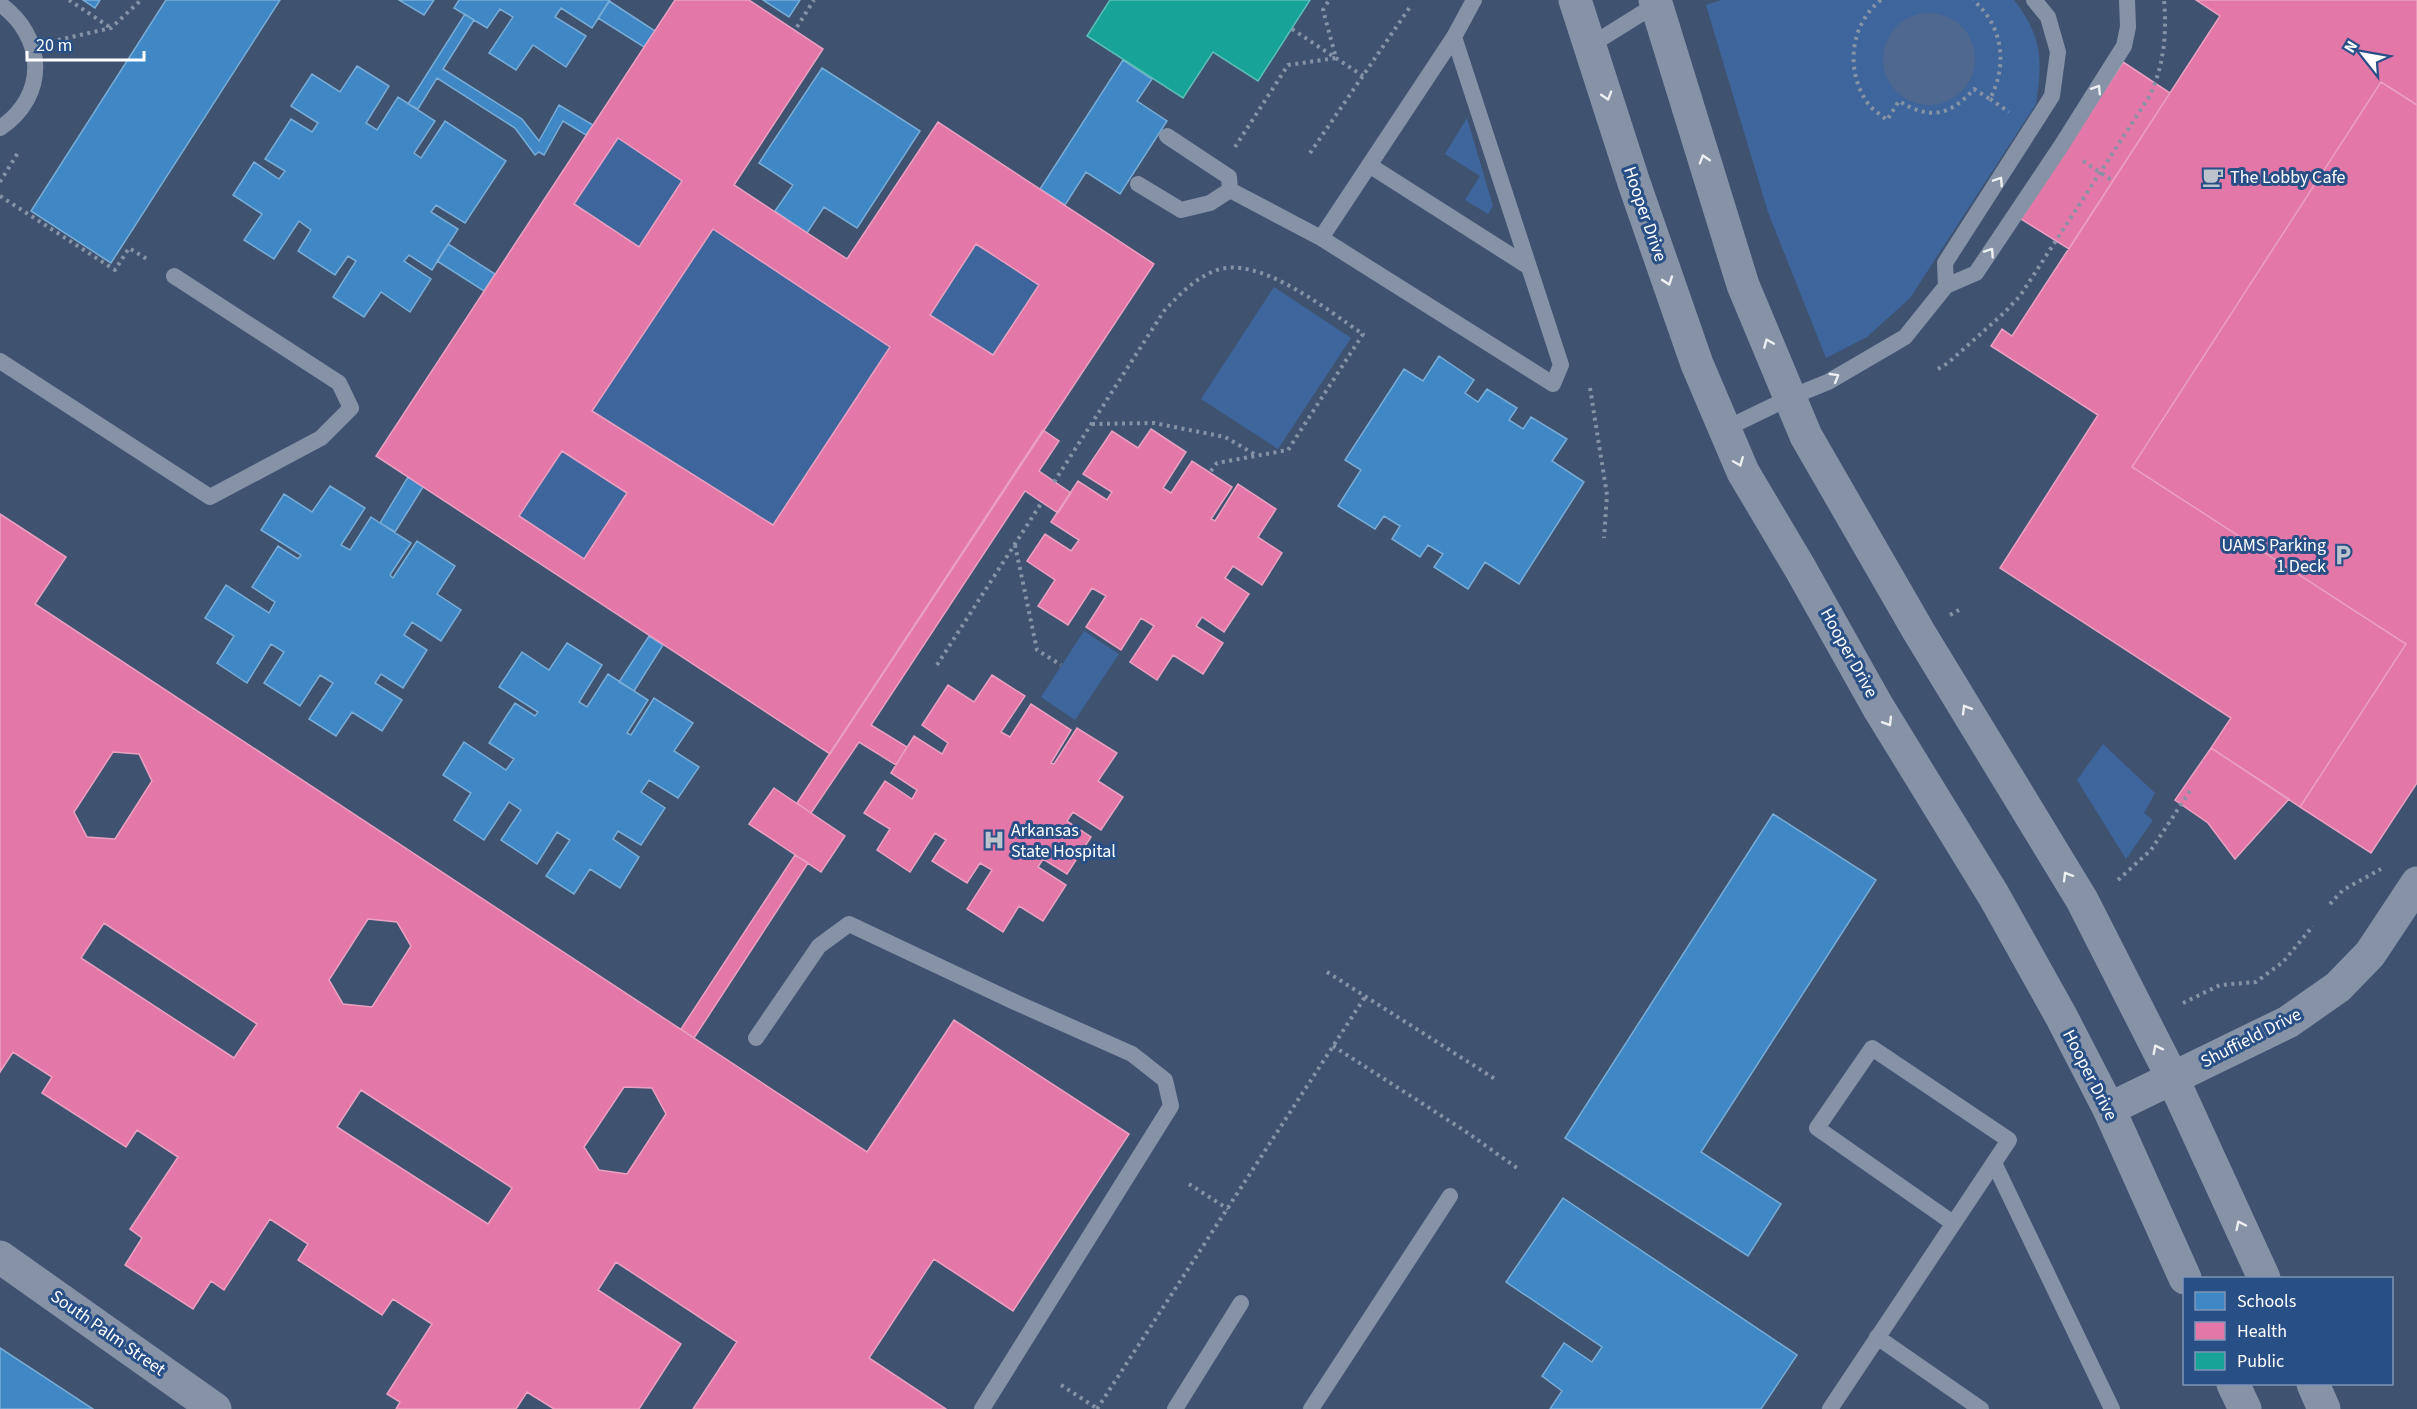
<svg xmlns="http://www.w3.org/2000/svg" width="2417" height="1409" viewBox="0 0 2417 1409" font-family="'Source Sans 3',sans-serif">
<style>
.green{fill:#3e669c;fill-rule:evenodd}
.water{fill:#4e688f}
.schools{fill:#3f88c5;stroke:#79acd6;stroke-width:1.5}
.health{fill:#e377a8;stroke:#eba0c2;stroke-width:1.5;fill-rule:evenodd}
.public{fill:#17a398;stroke:#5dbfb7;stroke-width:1.5}
.lines{fill:none;stroke-linecap:round;stroke-linejoin:round}
.path{stroke:#8693a7;stroke-width:4;stroke-dasharray:3 4.5;stroke-linecap:butt}
.lane{stroke:#8693a7;stroke-width:16}
.street{stroke:#8693a7;stroke-width:33}
.oneway{stroke:#edeff2}
.labels{text-anchor:middle;dominant-baseline:central;stroke-width:6;stroke-linejoin:round;paint-order:stroke}
.poi-label{font-size:18px;fill:#fff;stroke:#294f87;text-anchor:start}
.street-label{font-size:18px;fill:#fff;stroke:#294f87}
</style>
<rect width="100%" height="100%" fill="#3f5371"/>
<path class="green" d="M1721 0H2014C2042 36 2043 60 2036 104L1910 298 1867 337 1826 358 1768 212 1706 5ZM1929 13 1944 16 1957 22 1975 63 1971 78 1962 91Z
M1467 118 1493 206 1488 214 1465 200 1480 176 1445 154Z
M618 138 682 181 639 247 575 204Z
M713 229 890 347 773 525 592 411Z
M976 244 1039 285 993 355 930 315Z
M1274 287 1351 338 1278 449 1201 399Z
M562 451 627 493 584 559 519 516Z
M1084 631 1119 654 1075 720 1041 697Z
M2103 744 2155 793 2144 813 2153 820 2126 859 2077 780Z"/>
<path class="water" d="M1883 59a46 46 0 1 1 92 0a46 46 0 1 1-92 0Z"/>
<path class="schools" d="M83 0H100L95 8Z
M166 0H280L111 263 31 211Z
M399 0H434L424 15Z
M459 0H610L592 28 561 8 555 17 586 36 566 67 533 45 516 70 489 53 513 17 500 9 487 28 454 8Z
M763 0H800L789 17Z
M609 1 655 31 644 47 598 18Z
M465 14 474 20 443 69 522 119 539 141 559 105 593 125 586 135 563 121 544 155 539 152 535 155 515 128 437 78 418 109 408 104Z
M1123 60 1152 79 1137 101 1167 121 1120 194 1086 172 1065 205 1040 189Z
M357 66 389 86 366 123 377 130 398 97 435 121 414 153 421 158 445 121 506 161 465 223 436 205 431 212 458 229 432 270 409 255 404 261 431 279 410 312 381 292 364 317 333 297 356 261 348 256 335 275 298 251 311 230 299 221 274 259 244 240 262 214 233 195 254 162 279 179 285 171 265 159 291 119 312 132 318 123 291 106 312 74 340 92Z
M822 68 920 131 857 228 824 207 807 233 775 211 793 185 759 163Z
M448 244 495 274 484 291 437 261Z
M1439 356 1474 380 1465 393 1478 402 1487 389 1517 408 1509 420 1523 429 1531 417 1567 439 1552 461 1584 482 1519 584 1485 562 1468 589 1434 567 1443 554 1428 545 1420 557 1392 539 1400 526 1384 516 1375 529 1338 506 1361 470 1345 460 1404 369 1423 381Z
M408 477 423 487 395 532 380 523Z
M330 486 365 508 341 545 350 550 371 517 380 523 411 543 390 575 393 578 417 541 455 566 437 594 461 610 441 641 412 622 404 635 427 650 403 688 381 674 375 683 402 700 382 731 352 712 336 736 309 719 333 683 320 675 300 706 264 683 284 652 271 644 247 683 217 663 234 636 205 618 226 585 269 613 275 602 252 587 278 546 298 559 301 555 261 530 284 494 312 512Z
M649 636 663 645 634 691 619 682Z
M567 643 602 665 579 702 587 707 608 674 648 700 627 733 631 735 654 698 693 723 674 751 699 767 678 798 649 780 641 792 665 808 641 845 618 831 613 839 639 857 620 888 590 869 574 894 546 876 570 840 557 832 537 864 501 840 521 810 509 802 484 840 454 820 471 793 443 775 464 742 506 770 514 759 489 743 515 703 535 716 538 712 499 687 522 652 549 670Z
M1773 814 1876 880 1701 1152 1781 1204 1748 1256 1565 1138Z
M1563 1198 1797 1355 1761 1409H1550L1562 1391 1542 1376 1564 1343 1592 1362 1602 1347 1506 1282Z
M0 1348 93 1409H0Z"/>
<path class="health" d="M675 0H749L823 49 734 185 847 259 938 122 1154 264 830 754 376 456ZM618 138 682 181 639 247 574 204ZM713 229 890 347 773 525 592 411ZM976 244 1039 285 993 355 930 315ZM562 451 627 493 584 559 519 516Z
M2196 0H2417V105L2381 82 2132 467 2406 644 2300 807 2211 748 2231 718 2000 568 2098 415 1991 346 2002 329 2012 336 2220 16Z
M2123 62 2170 93 2069 249 2021 219Z
M2381 82 2417 105V783L2371 853 2300 807 2406 644 2132 467Z
M1151 429 1186 452 1163 488 1171 493 1192 461 1232 487 1211 519 1215 521 1238 484 1276 509 1258 537 1282 553 1262 585 1233 566 1225 578 1249 594 1224 632 1202 617 1196 626 1223 643 1203 674 1173 655 1157 680 1130 662 1154 626 1141 618 1121 650 1086 627 1106 596 1092 588 1068 625 1038 606 1055 580 1027 561 1045 534 1071 551 1079 540 1051 522 1078 481 1107 500 1112 492 1083 474 1112 431 1138 448Z
M1043 430 1059 441 1039 471 1071 493 1058 513 1025 491 871 725 907 747 896 765 859 742 811 813 797 803Z
M0 514 66 557 35 604 867 1152 954 1020 1129 1134 1013 1311 934 1259 869 1358 946 1409H693L737 1342 616 1262 598 1290 681 1344 639 1409H554L527 1392 516 1409H396L400 1402 387 1394 432 1324 393 1299 382 1315 298 1260 308 1244 270 1219 224 1290 211 1281 193 1309 125 1265 142 1238 130 1229 178 1157 137 1130 126 1147 42 1093 52 1077 13 1052 0 1072ZM113 752 139 754 152 781 115 839 87 837 74 812ZM368 919 397 922 411 946 372 1007 343 1004 329 980ZM104 923 257 1024 234 1058 81 958ZM624 1087 652 1088 666 1114 627 1174 599 1170 584 1147ZM361 1090 512 1188 488 1224 337 1127Z
M992 675 1025 696 1001 732 1010 737 1031 704 1071 730 1051 763 1054 764 1077 728 1117 753 1098 781 1123 797 1101 830 1073 812 1067 821 1091 837 1067 874 1043 859 1038 867 1066 885 1043 921 1019 906 1003 932 967 909 992 870 980 863 967 883 932 861 946 840 935 833 910 872 877 850 890 829 864 813 885 781 912 799 917 790 891 773 914 736 942 754 948 743 922 725 948 685 974 702Z
M2211 748 2289 799 2235 859 2208 823 2175 800Z
M774 788 845 836 821 872 749 824Z
M795 855 808 863 694 1038 681 1029Z"/>
<path class="public" d="M1110 0H1310L1258 81 1213 52 1183 98 1087 36Z"/>
<g class="lines">
<path class="path" d="M69 0 111 28
M1881 0C1849 25 1845 73 1869 105 1874 111 1881 115 1887 120L1899 101C1929 120 1950 116 1974 89L1990 99C2008 64 2003 26 1973 0
M797 27 814 0
M1292 29 1363 76
M58 40 111 28 141 0
M1990 99 2009 112
M1235 147 1288 65 1336 58 1323 10 1329 0
M1310 153 1410 7
M2083 161 2113 181
M0 182 19 151
M0 196 115 270 129 248 150 261
M1938 369 1948 363 2004 313 2020 296 2149 97C2164 66 2167 34 2164 0
M1590 388 1607 495 1604 538
M1092 424 1154 423 1225 437 1256 455
M1054 482 1164 311C1179 295 1193 280 1214 271 1258 253 1328 311 1363 334L1288 450 1217 463 1210 472
M1015 545 1037 650 1061 665
M1950 615 1959 610
M937 665 1042 502
M2118 880 2151 850 2190 791
M2330 904 2343 890 2381 869
M1327 972 1495 1079
M2183 1003 2220 985 2256 982 2283 962 2313 926
M1333 1046 1465 1131 1517 1168
M1189 1184 1228 1209
M1061 1385 1098 1409
M1097 1409 1365 997"/>
<path class="lane" d="M0 4C46 37 48 96 0 128
M1591 45 1660 2
M1167 136 1229 177 1230 190
M1369 165 1529 267
M1138 184 1181 210 1210 203 1230 190
M1230 190 1321 238 1553 384 1561 365 1454 37
M1321 238 1454 37 1474 0
M1946 286 1945 263 2052 96 2058 52 2048 17 2034 0
M0 361 210 497 321 438 351 408 339 383 174 276
M1725 429 1791 397 1828 382 1905 337 1946 286 1976 273 2061 146 2124 46 2128 27 2127 0
M756 1038 819 946 849 924 1017 1003 1132 1054 1165 1080 1171 1106 982 1409
M1994 1163 2112 1409
M1877 1337 1981 1409
M1175 1409 1241 1303
M1311 1409 1450 1196
M1830 1409 2009 1140 1872 1048 1817 1128 1953 1223"/>
<path class="street" d="M1575 0 1634 183 1697 364 1743 472 1800 568 1878 707 1994 896 2061 1016 2109 1109 2185 1278
M1655 0 1743 285 1806 436 1919 632 2082 900 2172 1077 2264 1278
M2109 1109 2288 1022 2338 987 2370 954 2417 883
M0 1257 215 1409
M2233 1384 2245 1409
M2313 1384 2324 1409"/>
</g>
<defs><path id="oneway-chevron" d="M-2-3.5L2.5 0L-2 3.5" fill="none" stroke-width="1.6" stroke-linecap="round" stroke-linejoin="round" transform="scale(1.5)"/></defs>
<g class="oneway">
<use href="#oneway-chevron" transform="translate(2097 89) rotate(-58)"/>
<use href="#oneway-chevron" transform="translate(1607 96) rotate(73)"/>
<use href="#oneway-chevron" transform="translate(1704 159) rotate(-107)"/>
<use href="#oneway-chevron" transform="translate(1999 181) rotate(-57)"/>
<use href="#oneway-chevron" transform="translate(1990 252) rotate(-56)"/>
<use href="#oneway-chevron" transform="translate(1668 281) rotate(71)"/>
<use href="#oneway-chevron" transform="translate(1768 343) rotate(-113)"/>
<use href="#oneway-chevron" transform="translate(1835 377) rotate(-30)"/>
<use href="#oneway-chevron" transform="translate(1739 462) rotate(68)"/>
<use href="#oneway-chevron" transform="translate(1966 709) rotate(-121)"/>
<use href="#oneway-chevron" transform="translate(1888 722) rotate(59)"/>
<use href="#oneway-chevron" transform="translate(2067 876) rotate(-121)"/>
<use href="#oneway-chevron" transform="translate(2157 1049) rotate(-117)"/>
<use href="#oneway-chevron" transform="translate(2240 1225) rotate(-115)"/>
</g>
<defs>
<symbol id="cafe-bare" viewBox="-9 -9 18 18"><path d="M-5.5-4.5H6V0H3Q3 3.5 0 3.5H-2.5Q-5.5 3.5-5.5 0ZM3-3.2v2h1.7v-2ZM-6 4.5H4V6H-6Z" fill="#bcc3cd" stroke="#294f87" stroke-width="2.5" paint-order="stroke"/></symbol>
<symbol id="parking-bare" viewBox="-9 -9 18 18"><path d="M-3.5-5.5H1a3.5 3.5 0 0 1 0 7H-1V5.5H-3.5ZM-1-3.4V-.6H.8a1.4 1.4 0 0 0 0-2.8Z" fill="#bcc3cd" stroke="#294f87" stroke-width="2.5" paint-order="stroke"/></symbol>
<symbol id="hospital-bare" viewBox="-9 -9 18 18"><path d="M-5-5h3v3.5h4V-5h3V5h-3V1.5h-4V5h-3Z" fill="#bcc3cd" stroke="#294f87" stroke-width="2.5" paint-order="stroke"/></symbol>
</defs>
<g fill-rule="evenodd">
<use href="#cafe-bare" x="2198" y="162" width="30" height="30"/>
<use href="#parking-bare" x="2328" y="540" width="30" height="30"/>
<use href="#hospital-bare" x="979" y="825" width="30" height="30"/>
</g>
<g class="labels">
<g class="poi-label">
<text x="2230" y="177">The Lobby Cafe</text>
<text x="2326" y="545" text-anchor="end">UAMS Parking<tspan x="2326" dy="21">1 Deck</tspan></text>
<text x="1011" y="830">Arkansas<tspan x="1011" dy="21">State Hospital</tspan></text>
</g>
<g class="street-label">
<text transform="translate(1645 214) rotate(71)">Hooper Drive</text>
<text transform="translate(1849 653) rotate(61)">Hooper Drive</text>
<text transform="translate(2251 1038) rotate(-27)">Shuffield Drive</text>
<text transform="translate(2090 1075) rotate(63)">Hooper Drive</text>
<text transform="translate(108 1333) rotate(35)">South Palm Street</text>
</g>
</g>
<rect x="2183" y="1277" width="210" height="108" fill="#294f87" stroke="#7f95b7" stroke-width="1.5"/>
<rect x="2195" y="1292" width="30" height="18" fill="#3f88c5" stroke="#7f95b7" stroke-width="1.5"/>
<text x="2237" y="1307" font-size="18" fill="#ffffff">Schools</text>
<rect x="2195" y="1322" width="30" height="18" fill="#e377a8" stroke="#7f95b7" stroke-width="1.5"/>
<text x="2237" y="1337" font-size="18" fill="#ffffff">Health</text>
<rect x="2195" y="1352" width="30" height="18" fill="#17a398" stroke="#7f95b7" stroke-width="1.5"/>
<text x="2237" y="1367" font-size="18" fill="#ffffff">Public</text>
<g transform="translate(2363 54) rotate(301)" stroke="#294f87" stroke-width="4.5" paint-order="stroke">
<path d="M0-4.5L10 22L0 15L-10 22Z" fill="#ffffff"/>
<text y="-9" font-size="16" font-weight="bold" text-anchor="middle" fill="#ffffff">N</text>
</g>
<path d="M27 51v9h117v-9" fill="none" stroke="#ffffff" stroke-width="3"/>
<text x="36" y="51" font-size="18" fill="#ffffff" stroke="#294f87" stroke-width="4.5" paint-order="stroke">20 m</text>
</svg>
